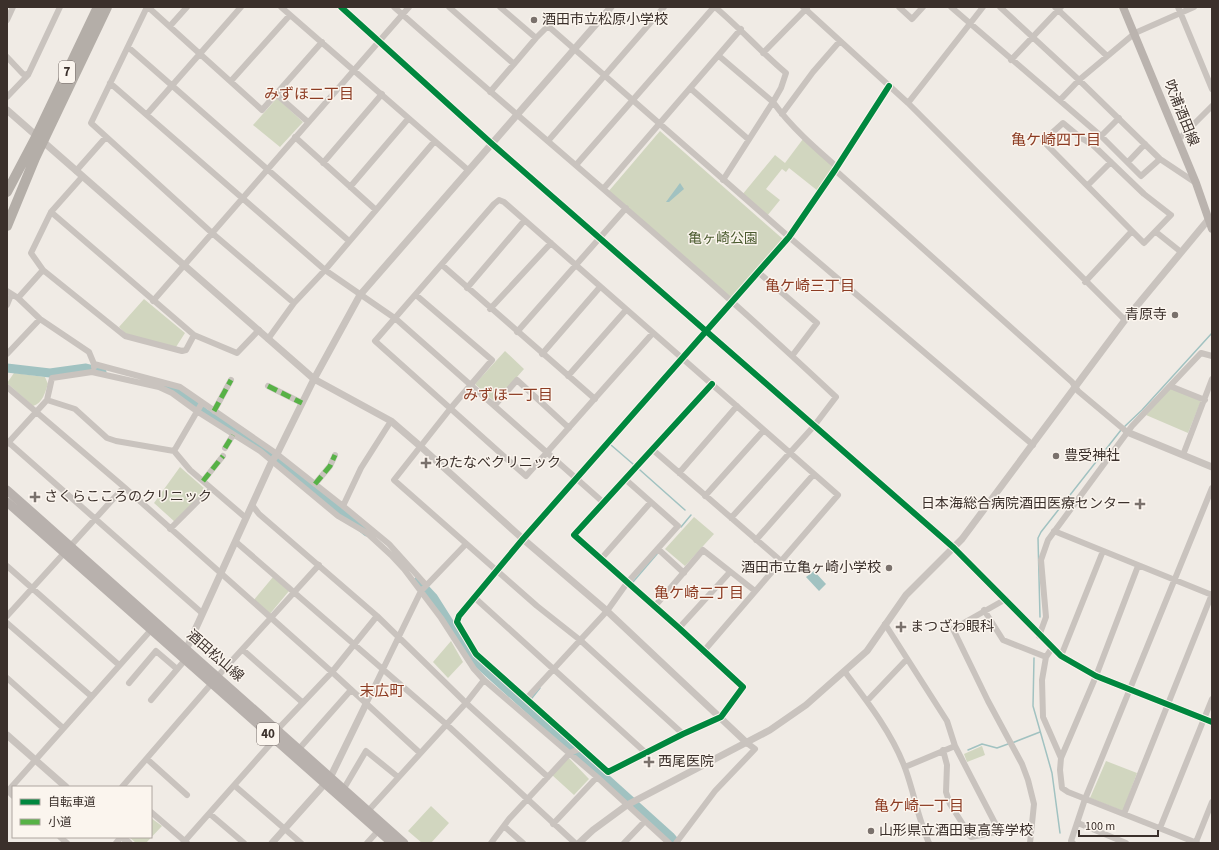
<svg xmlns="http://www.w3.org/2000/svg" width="1219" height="850" viewBox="0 0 1219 850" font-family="'Source Sans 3','Noto Sans JP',sans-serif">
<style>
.green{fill:#d1d6bf}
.water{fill:#a1c2c1}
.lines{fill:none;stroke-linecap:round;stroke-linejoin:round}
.stream{stroke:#a1c2c1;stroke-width:1.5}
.river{stroke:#a1c2c1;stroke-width:9}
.minor{stroke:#c9c3be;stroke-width:6}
.tertiary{stroke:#c9c3be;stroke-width:7}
.secondary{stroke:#bab3ae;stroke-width:8}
.primary{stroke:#b8b1ad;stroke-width:9}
.trunk{stroke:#b4aea8;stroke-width:10}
.quiet{stroke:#57b246;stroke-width:5;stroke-dasharray:10 5;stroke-linecap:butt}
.cycleway-casing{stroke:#fbf5ee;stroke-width:8}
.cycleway{stroke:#00873e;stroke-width:6}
.poi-dot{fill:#7a716c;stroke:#fbf5ee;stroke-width:1.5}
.labels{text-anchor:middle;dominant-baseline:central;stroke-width:3;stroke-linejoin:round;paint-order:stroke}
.shield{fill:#fbf5ee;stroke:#756b66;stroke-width:1}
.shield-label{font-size:13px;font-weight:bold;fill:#3b302b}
.poi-label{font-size:14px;fill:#3b302b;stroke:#fbf5ee;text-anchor:start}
.street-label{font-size:14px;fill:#3b302b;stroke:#fbf5ee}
.park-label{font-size:14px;fill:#4a5a2e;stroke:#fbf5ee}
.neighbourhood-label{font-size:15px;fill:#8c3b22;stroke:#fbf5ee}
</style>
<rect width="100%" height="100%" fill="#f0ebe5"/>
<path class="green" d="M277 98 303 122 280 147 253 125Z
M660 131 784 240 731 300 608 192Z
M803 139 834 166 818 191 789 168 786 172 782 169 766 189 780 200 767 216 742 195 775 155 785 163Z
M144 299 185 333 176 347 126 334 119 327Z
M505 351 524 369 495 402 475 384Z
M14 373 45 377 48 384C45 392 43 403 33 406L7 383Z
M1170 388 1201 401 1188 433 1146 415Z
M180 467 205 489 175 522 154 503Z
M694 517 714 534 685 566 665 549Z
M273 577 289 591 269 615 253 601Z
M451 641 463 662 448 678 433 662Z
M982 746 985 755 967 762 964 754Z
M567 756 589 779 574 795 552 775Z
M1106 761 1137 773 1123 811 1090 798Z
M431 806 449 823 431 843H422L408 831Z
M151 818 162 826 146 843H136L129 837H151Z"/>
<path class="water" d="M680 183 684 189 669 202H666Z
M814 571 826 584 819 591 806 577Z"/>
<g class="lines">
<path class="stream" d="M1123 428 1142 410 1212 333
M611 445 633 464
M640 470 685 510
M681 527 691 515
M633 582 657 554
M1040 617 1038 538 1041 532 1121 430
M1034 658 1033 706 1052 773 1060 833
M532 698 540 688
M525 706 526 705
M1012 743 1040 732
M968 750 982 744 997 748 1008 744"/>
<path class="river" d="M7 368 50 373 86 368 102 372
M152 383 165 386 185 397 205 413 265 449 367 532
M418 581 433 597 471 657 670 836 676 843"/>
<path class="minor" d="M147 7 91 123 212 233 294 303
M148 7 262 110 322 42
M281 7 468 170
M394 7C541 138 693 262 836 397L814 426 731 518
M449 7 514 64 536 38
M500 7 536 38 548 26 789 237 1033 445
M715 7C740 28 761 52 786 73L781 88 773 102C791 127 814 147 837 167
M803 7 908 103 1125 320
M899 7 912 19 923 7
M951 7 1101 136 1119 118
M1000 7 1079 80 1160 159 1196 183
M1055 7 1107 56
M1178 7 1212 89
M7 20 13 7
M170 26 187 7
M128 47 349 241
M763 53 807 8
M719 56 773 102 723 180
M7 57 23 74 28 75
M1011 60 1061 7
M231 81 290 15
M110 83 325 270 396 319 604 503
M690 88 748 139
M490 92 514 64
M276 94 308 122
M7 97 28 75 60 7
M1060 100 1079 80 1135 33 1194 7
M908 103 983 7
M147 114 241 7
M782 114 813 72 840 41
M1101 136 1141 176 1160 159
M295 137 376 210
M1179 139 1212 106
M548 141 664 7
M1128 162 1145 144
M323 163 382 94
M576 165 714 7
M835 170 1072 382 1078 391 1127 432
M76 171 106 137
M82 177 51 212 31 253 43 270 125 336 182 351 186 350 194 335
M1088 185 1111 162
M350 187 408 119
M604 188 741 29
M51 212 194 335 237 353 259 330
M1156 232 1181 252
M442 265 595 399
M758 272 817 323 792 356
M1085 282 1132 231 1144 243 1171 215 1144 194 1093 145 1081 138 1063 123 1043 141 1132 231
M467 288 524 221
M7 291 18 298 40 319 89 352 94 364V367
M416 295 492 360 450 409 394 480 537 606 580 640 683 734
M18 298 43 270
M153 301 409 7
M7 305 11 295
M490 309 551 243
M517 332 626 208
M652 334 526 476 375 341 494 204 499 200 504 202 838 495 703 652
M268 339 294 303 325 270 434 142
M7 354 40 319
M542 354 600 287
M94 364 180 387 277 454 343 506 389 544 426 585
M568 376 626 310
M712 384 574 535 679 628 743 687 721 717 683 734 608 772 476 654 457 622 459 616 523 539 789 237 835 170 889 86
M268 386 302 403
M1170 386 1205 400
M7 387 124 487 332 672 420 753
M47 400 75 409 107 438 116 441 174 451 190 470 246 518
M495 405 517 380 569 428
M214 411 231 380
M7 441 202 613
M7 444 47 400 52 378 92 372 159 387 172 393 198 412 260 451 338 516 367 533 391 555 404 569 441 618 474 669 484 680 597 777 669 843
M225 448 233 435
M653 450 781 561
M174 451 202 403
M1183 455 1212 379
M679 473 737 406
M203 481 223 456
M315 484 330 466 335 455
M705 496 764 430
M252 505 259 514 377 616 466 703 548 777
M343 506 361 468 391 421
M170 529 211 488
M1054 531 1212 595
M756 540 814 474
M236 542 446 724 575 843
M658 549 684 573
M601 559 651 502
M7 566 119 665
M1138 566 1096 676 1061 758 1060 770 1062 788 1068 792 1197 843
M475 598 646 753
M1006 599 953 629 988 701 1022 764 1028 780 1034 804 1030 843
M655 606 703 550 755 591
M984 610 1003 640 1046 657
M7 616 124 487
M7 623 91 696
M885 624 947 721 955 746 997 827 996 832 971 837 950 804 946 792 947 765 943 750
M679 628 730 572
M1039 636 1046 617 1041 560 1048 540 1132 426 1201 353 1212 356
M1052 648 1046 657 1042 680 1043 717 1061 758
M243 650 302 702
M1061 656 1103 551
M845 672C867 701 892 733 905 768 914 792 918 819 929 843
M217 677 319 565
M7 678 63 728
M129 683 156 651 177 669
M526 699 607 611 627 583 678 526 625 479
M151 700 185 660
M867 701 907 659
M366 704 421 591 466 544
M277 730 332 672 377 616
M298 750 351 690
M147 759 187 795
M905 767 955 746
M235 786 301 843
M122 787 212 683
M7 790 13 796
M343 790 366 751 398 777
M7 792 151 630
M368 811 466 703 484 680
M151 812 187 843
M210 814 244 843
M1124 814 1212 594
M1078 823 1126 843
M553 824 597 777
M505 827 523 843
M1160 828 1212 699
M60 837 67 843
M1196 842 1212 802
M116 843 121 837
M183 843 274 740
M367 843 378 831
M491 843 509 819 570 753 581 748
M624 843 645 821
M676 843 715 791 755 749 747 743
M1073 843 1071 841 1085 799 1212 488"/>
<path class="tertiary" d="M341 7 491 143 954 548 1061 656 1096 676 1212 722
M7 110 314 379 391 421 420 446 523 539 607 611 747 743
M1127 432 1212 467
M185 652 272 461 277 454 314 379 360 295 611 7
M7 735 66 787
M122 837 129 843
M272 843 330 778 366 704
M579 843 593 830 627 805 770 730 806 705 867 651 906 595 962 539 1125 320 1208 220"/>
<path class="secondary" d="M1123 7 1196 183 1212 229"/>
<path class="primary" d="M7 490 404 843
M7 502 392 843"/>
<path class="trunk" d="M7 192 36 137 98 7
M7 226 35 158 107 7"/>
<path class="quiet" d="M268 386 302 403
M214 411 231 380
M225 448 233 435
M203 481 223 456
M315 484 330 466 335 455"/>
<defs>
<path id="cycleway" d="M341 7 491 143 954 548 1061 656 1096 676 1212 722
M712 384 574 535 679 628 743 687 721 717 683 734 608 772 476 654 457 622 459 616 523 539 789 237 835 170 889 86"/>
</defs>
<use href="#cycleway" class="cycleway-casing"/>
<use href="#cycleway" class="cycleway"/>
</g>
<g class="poi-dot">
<circle cx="534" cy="20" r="4"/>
<circle cx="1175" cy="315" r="4"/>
<circle cx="1056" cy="456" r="4"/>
<path d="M424 457h4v4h4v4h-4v4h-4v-4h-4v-4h4z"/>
<path d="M33 491h4v4h4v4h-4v4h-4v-4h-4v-4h4z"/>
<path d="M1138 498h4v4h4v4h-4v4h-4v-4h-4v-4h4z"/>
<circle cx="889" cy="568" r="4"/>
<path d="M899 621h4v4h4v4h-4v4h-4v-4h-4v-4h4z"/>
<path d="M647 756h4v4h4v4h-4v4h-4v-4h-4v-4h4z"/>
<circle cx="871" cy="831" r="4"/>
</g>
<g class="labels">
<g class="shield">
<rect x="59" y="61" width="16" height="22" rx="3"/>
<rect x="257" y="723" width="22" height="22" rx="3"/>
</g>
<g class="shield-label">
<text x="67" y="72">7</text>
<text x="268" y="734">40</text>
</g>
<g class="poi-label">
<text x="542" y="20">酒田市立松原小学校</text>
<text x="1167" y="315" text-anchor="end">青原寺</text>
<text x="1064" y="456">豊受神社</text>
<text x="435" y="463">わたなべクリニック</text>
<text x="44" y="497">さくらこころのクリニック</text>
<text x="1131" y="504" text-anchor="end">日本海総合病院酒田医療センター</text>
<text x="881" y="568" text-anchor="end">酒田市立亀ヶ崎小学校</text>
<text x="910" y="627">まつざわ眼科</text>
<text x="658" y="762">西尾医院</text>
<text x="879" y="831">山形県立酒田東高等学校</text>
</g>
<g class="street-label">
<text transform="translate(1181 113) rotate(68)">吹浦酒田線</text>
<text transform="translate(215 656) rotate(41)">酒田松山線</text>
</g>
<g class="park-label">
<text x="723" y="239">亀ヶ崎公園</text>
</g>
<g class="neighbourhood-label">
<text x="309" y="94">みずほ二丁目</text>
<text x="1056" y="140">亀ケ崎四丁目</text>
<text x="810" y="286">亀ケ崎三丁目</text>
<text x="508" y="395">みずほ一丁目</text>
<text x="699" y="593">亀ケ崎二丁目</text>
<text x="382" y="691">末広町</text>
<text x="919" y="806">亀ケ崎一丁目</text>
</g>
</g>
<rect width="1219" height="850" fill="none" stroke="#3b302b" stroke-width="16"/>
<rect x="12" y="786" width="140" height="52" fill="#fbf5ee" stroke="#aea6a0"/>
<rect x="20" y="799" width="20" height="6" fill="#00873e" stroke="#aea6a0"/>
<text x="48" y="806" font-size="12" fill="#3b302b">自転車道</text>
<rect x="20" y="819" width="20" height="6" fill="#57b246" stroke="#aea6a0"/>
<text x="48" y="826" font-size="12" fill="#3b302b">小道</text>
<path d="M1079 830v6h79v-6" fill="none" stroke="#3b302b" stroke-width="2"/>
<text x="1085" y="830" font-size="12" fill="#3b302b" stroke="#fbf5ee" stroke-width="3" paint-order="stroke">100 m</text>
</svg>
